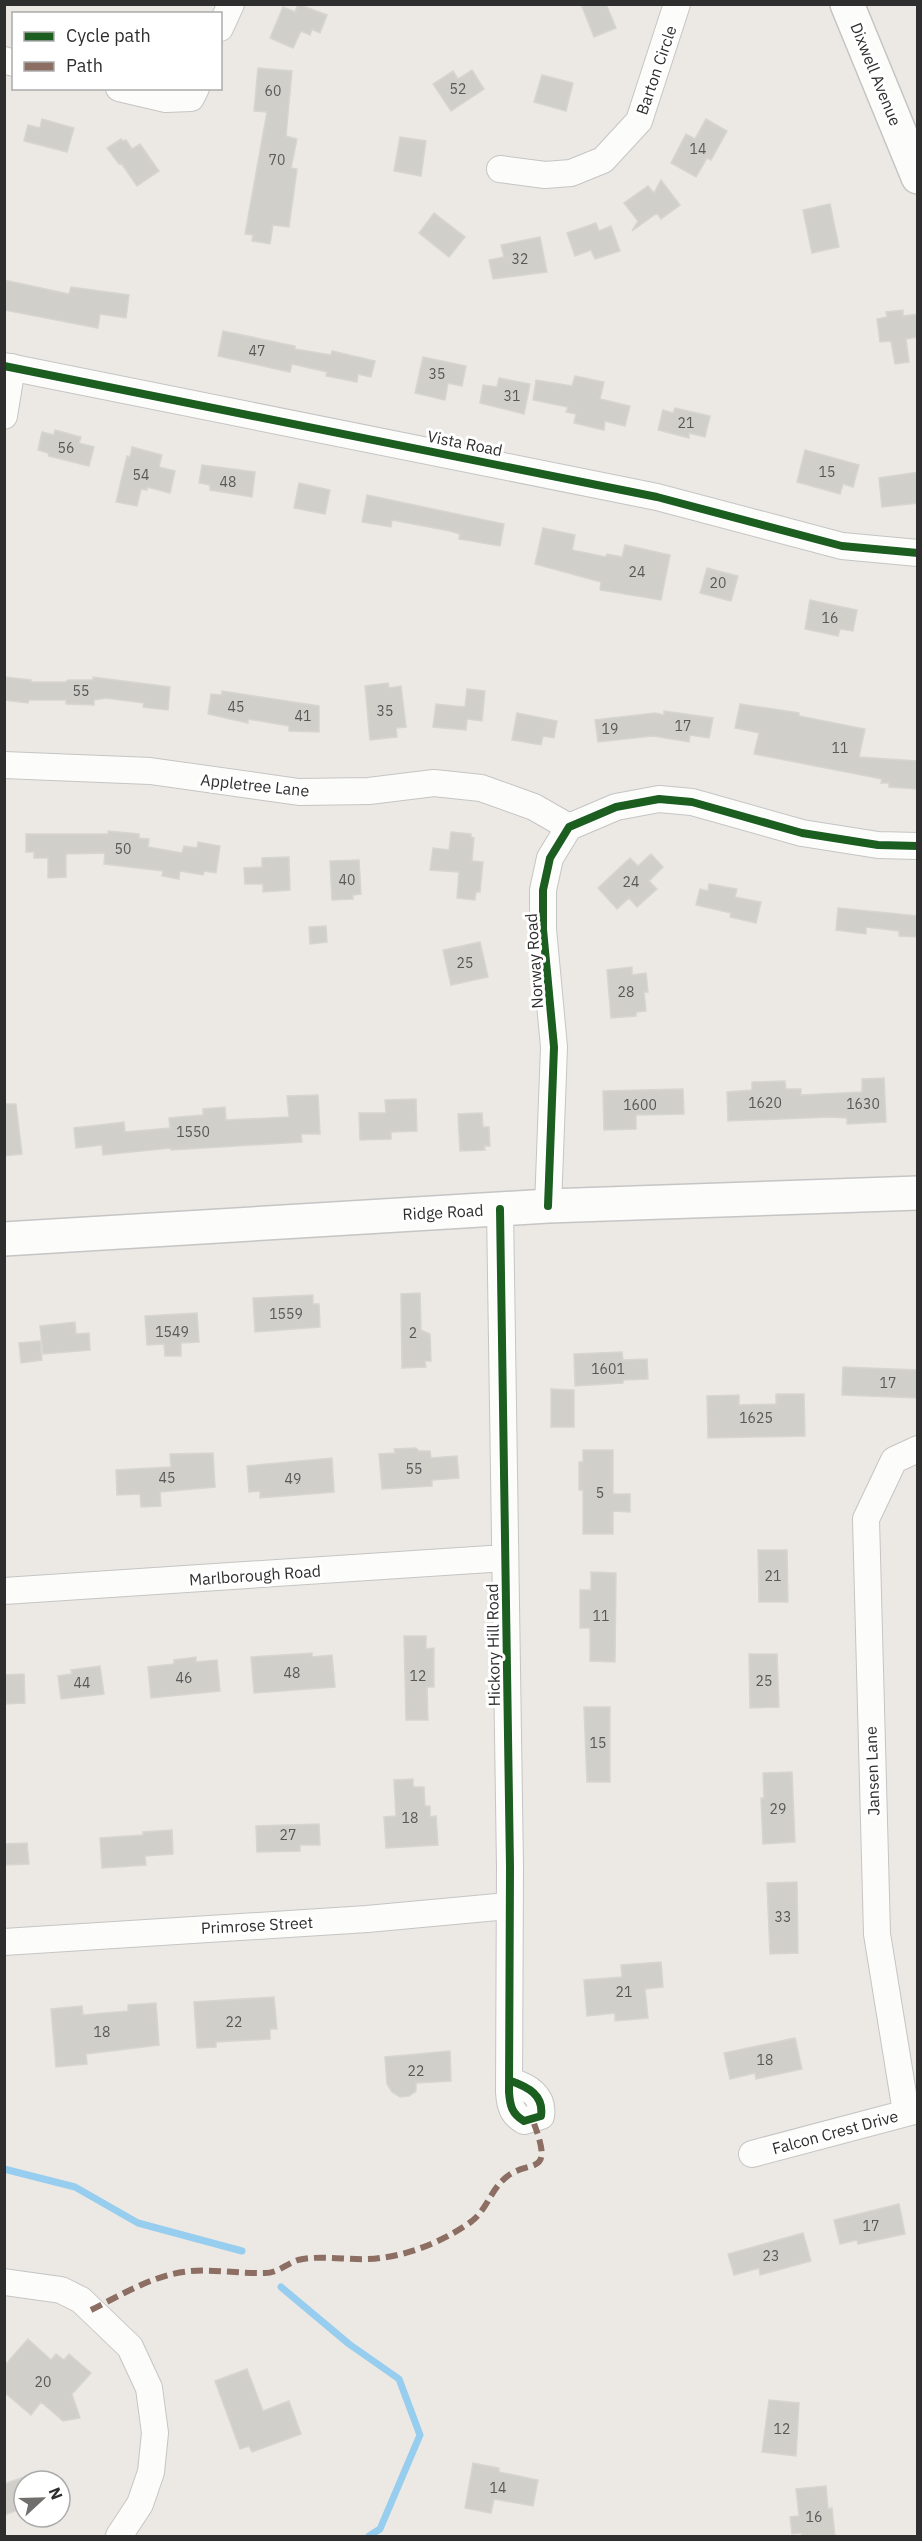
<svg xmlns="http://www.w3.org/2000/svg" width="922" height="2541" viewBox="0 0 922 2541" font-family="'IBM Plex Sans',sans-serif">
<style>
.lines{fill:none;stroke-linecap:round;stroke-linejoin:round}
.stream{stroke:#97cdee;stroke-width:7}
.building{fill:#d1cfca;stroke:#d7d5d0;stroke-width:1.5}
.street-casing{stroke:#c5c5c5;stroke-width:28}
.secondary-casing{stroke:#c5c5c5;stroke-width:36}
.street{stroke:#fcfcfb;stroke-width:26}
.secondary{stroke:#fcfcfb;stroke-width:33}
.quiet{stroke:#8d6e63;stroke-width:6;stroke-dasharray:12 6;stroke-linecap:butt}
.cycleway-casing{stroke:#fff;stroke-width:11}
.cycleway{stroke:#1b5e20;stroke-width:8}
.labels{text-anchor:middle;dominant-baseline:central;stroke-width:6;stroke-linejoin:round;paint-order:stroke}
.number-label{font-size:14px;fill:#585857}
.street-label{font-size:16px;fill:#2e2e2e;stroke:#fff}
</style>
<rect width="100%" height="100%" fill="#ece9e4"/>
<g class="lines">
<path class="stream" d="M4 2169 75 2187 138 2223 242 2251
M281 2287 349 2344 399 2379 420 2435 380 2529 369 2536"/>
</g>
<path class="building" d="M298 4 327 15 320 33 312 29 310 35 301 31 293 48 270 38 283 7 295 12Z
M581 4H606L616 28 594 37Z
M258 68 292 71 286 136 297 139 291 168 297 169 289 227 273 225 270 244 252 241 253 235 245 234 267 112 254 111Z
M472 70 484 89 451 111 433 84 453 71 458 79Z
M542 75 573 83 566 111 534 102Z
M42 119 74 128 67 152 24 141 28 125 40 128Z
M706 119 727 131 711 160 707 158 696 177 671 163 686 134 695 139Z
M400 137 426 141 421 176 394 171Z
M121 139 123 141 126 140 132 149 140 144 159 171 137 186 121 163 119 164 107 148Z
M661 180 680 205 661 219 657 213 632 231 638 221 624 203 648 186 654 193Z
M830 204 839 247 812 253 803 210Z
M434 213 465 237 449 257 419 233Z
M596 223 599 231 611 226 620 251 595 259 591 250 575 256 567 233Z
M540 237 547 272 493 279 489 260 504 257 501 245Z
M4 280 69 294 71 287 129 295 126 318 100 314 98 328 4 310Z
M903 310V316L918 314V337L906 339 909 362 895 364 891 341 880 342 877 319 887 317 886 312Z
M223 331 295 346V349L331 355 332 351 375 361 371 377 358 374 357 382 326 376 327 372 292 364 290 372 218 356Z
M423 357 466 366 462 386 448 383 445 400 415 393Z
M575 376 604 382 600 399 630 406 625 426 605 421 604 430 574 423 576 414 566 412 568 407 533 400 536 380 572 386Z
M499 378 530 384 524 414 480 403 483 385 497 387Z
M675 408 710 416 705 437 689 433V438L658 430 663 410 673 413Z
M55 430 81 437 79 443 94 447 89 466 49 456 48 453 38 450 42 432 54 435Z
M132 447 162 455 159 467 175 471 170 493 147 487V490L141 489 137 506 116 502 127 456 130 457Z
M805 450 859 465 853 487 843 484 840 494 797 482Z
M202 465 255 472 252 497 210 490V485L199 483Z
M918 472V503L882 507 879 478Z
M299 483 330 490 325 514 294 508Z
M367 495 504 524 500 546 459 539 460 534 450 531 392 520 391 527 362 522Z
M543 528 575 535 572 550 606 557 607 554 622 557 625 545 670 555 661 600 600 590 601 582 535 564Z
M707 568 738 576 731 601 700 593Z
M810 600 857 610 853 631 840 629 838 636 805 629Z
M4 677 31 680V682H65L68 680H93V677L170 687 168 710 143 707 144 703 106 698 94 700V705L66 704V700H29L28 703 4 700Z
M388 683 389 688 401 686 406 727 396 728 397 737 370 740 365 686Z
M467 689 485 691 482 721 467 719 466 730 433 727 436 704 465 707Z
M222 691 319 706V732L289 731V726L248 719V723L208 714 211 694 222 695Z
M740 704 799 713V716L865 729 859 757 918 761V789L889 787V783H881L882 779 754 754 759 733 735 728Z
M664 711 713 718 709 738 690 735 689 742 653 736 598 742 595 720 655 713 664 715Z
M517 713 557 721 554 738 543 736 541 745 512 740Z
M108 831 139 834V838L149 839 148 847 182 853 184 846 197 848 198 842 220 846 216 873 204 871 203 875 180 871 179 879 162 876 163 871 104 864 105 853 66 854V877L48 878V858H34V852H26V834H108Z
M451 832 471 834V837L474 838 472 861 483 862 480 892H476L475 900 457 898 459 872 430 870 433 848 449 850Z
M651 854 663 867 649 881 657 889 637 907 629 898 617 909 598 888 630 858 638 866Z
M289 857 290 890 263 892V884H245L244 868 262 867V858Z
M359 860 361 894 353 895V899L332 900 330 861Z
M709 884 737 889 735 897 761 902 756 923 730 917 731 913 696 905 700 889 708 891Z
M838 908 918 916V937L899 936V931L866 927V934L836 930Z
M326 926 327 942 310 944 309 927Z
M480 942 488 977 451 985 443 950Z
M632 967V975L646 973 648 992H644L646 1011 636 1012V1016L611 1018 607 970Z
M884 1078 886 1122 847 1124V1118L831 1117 728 1121 727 1092 752 1090V1082L785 1081 786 1089H801V1095L862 1092V1079Z
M683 1089 684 1114 636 1115V1129L604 1130 603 1091Z
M318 1095 320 1134H301L302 1142 171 1150V1148L103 1155 102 1145 76 1148 74 1128 124 1122 125 1132 170 1128 169 1118 203 1115V1109L225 1107 226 1120 289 1117 287 1096Z
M416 1099 417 1131 391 1132V1139L360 1140 359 1113H386L385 1100Z
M4 1104H16L22 1154 4 1156Z
M482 1113 483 1127H489L490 1146H484L485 1150 460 1151 458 1114Z
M420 1293 421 1330 430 1334 431 1361H425L426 1367 402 1368 401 1294Z
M313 1295V1304H319L320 1327 255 1332 253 1298Z
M197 1313 199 1342 181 1343V1356H165L164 1344 147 1345 145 1316Z
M75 1322 76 1334 89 1333 90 1350 43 1354 40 1326Z
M40 1341 42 1360 21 1363 19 1343Z
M622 1352 623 1360 647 1359 648 1379 623 1380V1383L575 1386 574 1354Z
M843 1367 918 1370V1398L842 1395Z
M551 1389 574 1390V1427H551Z
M776 1394H804L805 1436 708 1438 707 1396 739 1395V1405L776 1404Z
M416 1448 419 1451H430L431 1458 457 1456 459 1478 432 1480V1486L382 1489 379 1454 395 1453 394 1449Z
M583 1450H613V1494H630V1512L613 1511V1534H583V1490H579V1462H583Z
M213 1453 215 1487 160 1492 161 1506 141 1507 140 1494 117 1495 116 1470 171 1467 170 1454Z
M332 1458 334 1492 260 1498V1491L249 1492 247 1466Z
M758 1550H787L788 1602H759Z
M591 1572 616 1573 615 1662 590 1661V1628H580V1590H591Z
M404 1636H426V1649L434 1648V1687H427L428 1720H406Z
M312 1653V1657L332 1655 335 1687 254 1693 251 1657Z
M749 1654H777L779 1707 750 1708Z
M196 1657V1662L217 1660 220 1691 151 1698 148 1667 174 1664V1660Z
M100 1666 104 1694 61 1699 58 1676 72 1674 71 1670Z
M24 1674 25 1703 4 1704V1675Z
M584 1707H610V1782H587Z
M792 1772 795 1842 763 1844 761 1798H764L763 1773Z
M413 1779V1787H424L425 1806H430V1817L436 1816 438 1845 386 1848 384 1817 396 1816 394 1780Z
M319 1824 320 1845H300V1851L257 1852 256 1826Z
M172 1830 173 1854 145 1856 146 1865 102 1868 100 1838 143 1835V1832Z
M27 1843 29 1864 4 1865V1844Z
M797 1882 798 1953 770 1954 767 1883Z
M661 1962 663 1987 645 1989 648 2018 615 2021V2013L587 2016 584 1980 622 1977 621 1965Z
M274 1997 277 2029H270V2039L216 2042V2047L197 2048 194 2002Z
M156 2003 159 2045 86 2054 87 2064 56 2067 51 2009 82 2006 83 2015 128 2011V2005Z
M795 2038 802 2069 756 2079 755 2073 730 2079 724 2053Z
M450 2051 451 2081 416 2083V2091L409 2096 400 2097 392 2092 387 2084 385 2057Z
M899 2204 905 2234 858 2244 857 2240 840 2244 834 2220Z
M803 2233 811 2261 760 2275 759 2268 734 2275 728 2254Z
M28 2339 51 2360 56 2354 64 2360 69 2354 91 2373 72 2394 80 2418 63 2421 41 2402 31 2415 4 2392V2366Z
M247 2369 263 2411 289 2401 301 2434 252 2452 249 2446 240 2449 215 2381Z
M769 2400 799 2403 796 2456 762 2452Z
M473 2463 499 2468V2472L538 2480 533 2506 494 2499 491 2513 465 2508Z
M24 2477V2508L4 2515V2484Z
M826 2486 828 2509 832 2508 835 2536H802L801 2533 792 2534 790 2517 799 2516 796 2489Z"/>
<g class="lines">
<defs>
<path id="street" d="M220 28 231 4
M4 60 14 63
M119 88 166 99 191 98 196 88
M500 169 545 175 571 173 603 160 639 121 677 4
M4 366 657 497 842 546 918 553
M4 416 12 367
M4 765 150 771 299 792 369 791 434 783 481 788 534 807 569 827
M548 1206 554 1047 543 929V890L550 858 569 827 616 807 659 799 692 802 802 833 878 845 918 846
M500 1209 510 1867 509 2092C510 2106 512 2114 524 2121L541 2116C544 2095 528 2087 511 2081
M4 1591 505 1558
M4 1942 367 1919 508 1906
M906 2112 877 1934 866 1519 894 1460 918 1449
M752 2154 918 2110
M4 2282 61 2290 81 2300 130 2347 149 2388 155 2433 151 2472 140 2504 119 2536"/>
<path id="secondary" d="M847 4 918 177
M4 1239 548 1206 918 1193"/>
</defs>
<use href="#street" class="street-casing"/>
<use href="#secondary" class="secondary-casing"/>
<use href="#street" class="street"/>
<use href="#secondary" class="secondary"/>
<path class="quiet" d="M91 2310C121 2295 150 2277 183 2272 211 2268 238 2274 265 2273 278 2273 286 2264 298 2260 324 2254 354 2262 380 2258 410 2255 448 2239 472 2221 486 2210 490 2193 502 2181 526 2155 557 2183 533 2121"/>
<defs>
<path id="cycleway" d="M4 366 657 497 842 546 918 553
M548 1206 554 1047 543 929V890L550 858 569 827 616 807 659 799 692 802 802 833 878 845 918 846
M500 1209 510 1867 509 2092C510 2106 512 2114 524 2121L541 2116C544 2095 528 2087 511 2081"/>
</defs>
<use href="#cycleway" class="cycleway-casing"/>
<use href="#cycleway" class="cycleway"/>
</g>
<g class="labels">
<g class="number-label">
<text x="458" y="89">52</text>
<text x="273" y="91">60</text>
<text x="698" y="149">14</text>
<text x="277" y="160">70</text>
<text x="520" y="259">32</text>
<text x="257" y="351">47</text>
<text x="437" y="374">35</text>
<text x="512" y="396">31</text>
<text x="686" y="423">21</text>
<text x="66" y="448">56</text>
<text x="827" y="472">15</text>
<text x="141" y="475">54</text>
<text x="228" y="482">48</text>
<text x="637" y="572">24</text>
<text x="718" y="583">20</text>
<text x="830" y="618">16</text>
<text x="81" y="691">55</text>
<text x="236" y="707">45</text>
<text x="385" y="711">35</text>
<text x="303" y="716">41</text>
<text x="683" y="726">17</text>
<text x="610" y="729">19</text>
<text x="840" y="748">11</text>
<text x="123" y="849">50</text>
<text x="347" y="880">40</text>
<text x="631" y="882">24</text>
<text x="465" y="963">25</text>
<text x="626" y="992">28</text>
<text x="765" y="1103">1620</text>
<text x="863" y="1104">1630</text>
<text x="640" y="1105">1600</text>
<text x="193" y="1132">1550</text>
<text x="286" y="1314">1559</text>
<text x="172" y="1332">1549</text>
<text x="413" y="1333">2</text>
<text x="608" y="1369">1601</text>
<text x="888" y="1383">17</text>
<text x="756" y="1418">1625</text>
<text x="414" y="1469">55</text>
<text x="167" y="1478">45</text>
<text x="293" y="1479">49</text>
<text x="600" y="1493">5</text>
<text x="773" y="1576">21</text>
<text x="601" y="1616">11</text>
<text x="292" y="1673">48</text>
<text x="418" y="1676">12</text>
<text x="184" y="1678">46</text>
<text x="764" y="1681">25</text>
<text x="82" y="1683">44</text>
<text x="598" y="1743">15</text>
<text x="778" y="1809">29</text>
<text x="410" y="1818">18</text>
<text x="288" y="1835">27</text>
<text x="783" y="1917">33</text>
<text x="624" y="1992">21</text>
<text x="234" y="2022">22</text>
<text x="102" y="2032">18</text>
<text x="765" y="2060">18</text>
<text x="416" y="2071">22</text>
<text x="871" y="2226">17</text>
<text x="771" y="2256">23</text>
<text x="43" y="2382">20</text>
<text x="782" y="2429">12</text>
<text x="498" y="2488">14</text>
<text x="814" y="2517">16</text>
</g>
<g class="street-label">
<text transform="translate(656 70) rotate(-71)">Barton Circle</text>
<text transform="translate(876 74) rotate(68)">Dixwell Avenue</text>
<text transform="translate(465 443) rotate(11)">Vista Road</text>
<text transform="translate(255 785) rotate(6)">Appletree Lane</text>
<text transform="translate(534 961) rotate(-94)">Norway Road</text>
<text transform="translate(443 1212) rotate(-3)">Ridge Road</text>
<text transform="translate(255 1575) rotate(-4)">Marlborough Road</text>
<text transform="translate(493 1645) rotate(-91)">Hickory Hill Road</text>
<text transform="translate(872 1771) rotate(-92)">Jansen Lane</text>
<text transform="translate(257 1925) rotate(-3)">Primrose Street</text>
<text transform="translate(835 2132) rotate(-15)">Falcon Crest Drive</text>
</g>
</g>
<rect width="922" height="2541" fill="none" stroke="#2e2e2e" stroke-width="12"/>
<rect x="12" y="12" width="210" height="78" fill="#ffffff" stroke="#ababab" stroke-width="1.5"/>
<rect x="24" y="32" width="30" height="9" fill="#1b5e20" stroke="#ababab" stroke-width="1.5"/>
<text x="66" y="42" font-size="18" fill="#2e2e2e">Cycle path</text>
<rect x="24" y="62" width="30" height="9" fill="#8d6e63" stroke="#ababab" stroke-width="1.5"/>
<text x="66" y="72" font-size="18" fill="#2e2e2e">Path</text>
<g transform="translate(42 2499) rotate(68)"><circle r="28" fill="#ffffff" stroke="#ababab" stroke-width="1.5"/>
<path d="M0-4.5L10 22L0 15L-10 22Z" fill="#706f6e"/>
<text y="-9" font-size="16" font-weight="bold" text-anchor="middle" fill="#2e2e2e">N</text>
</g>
</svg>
